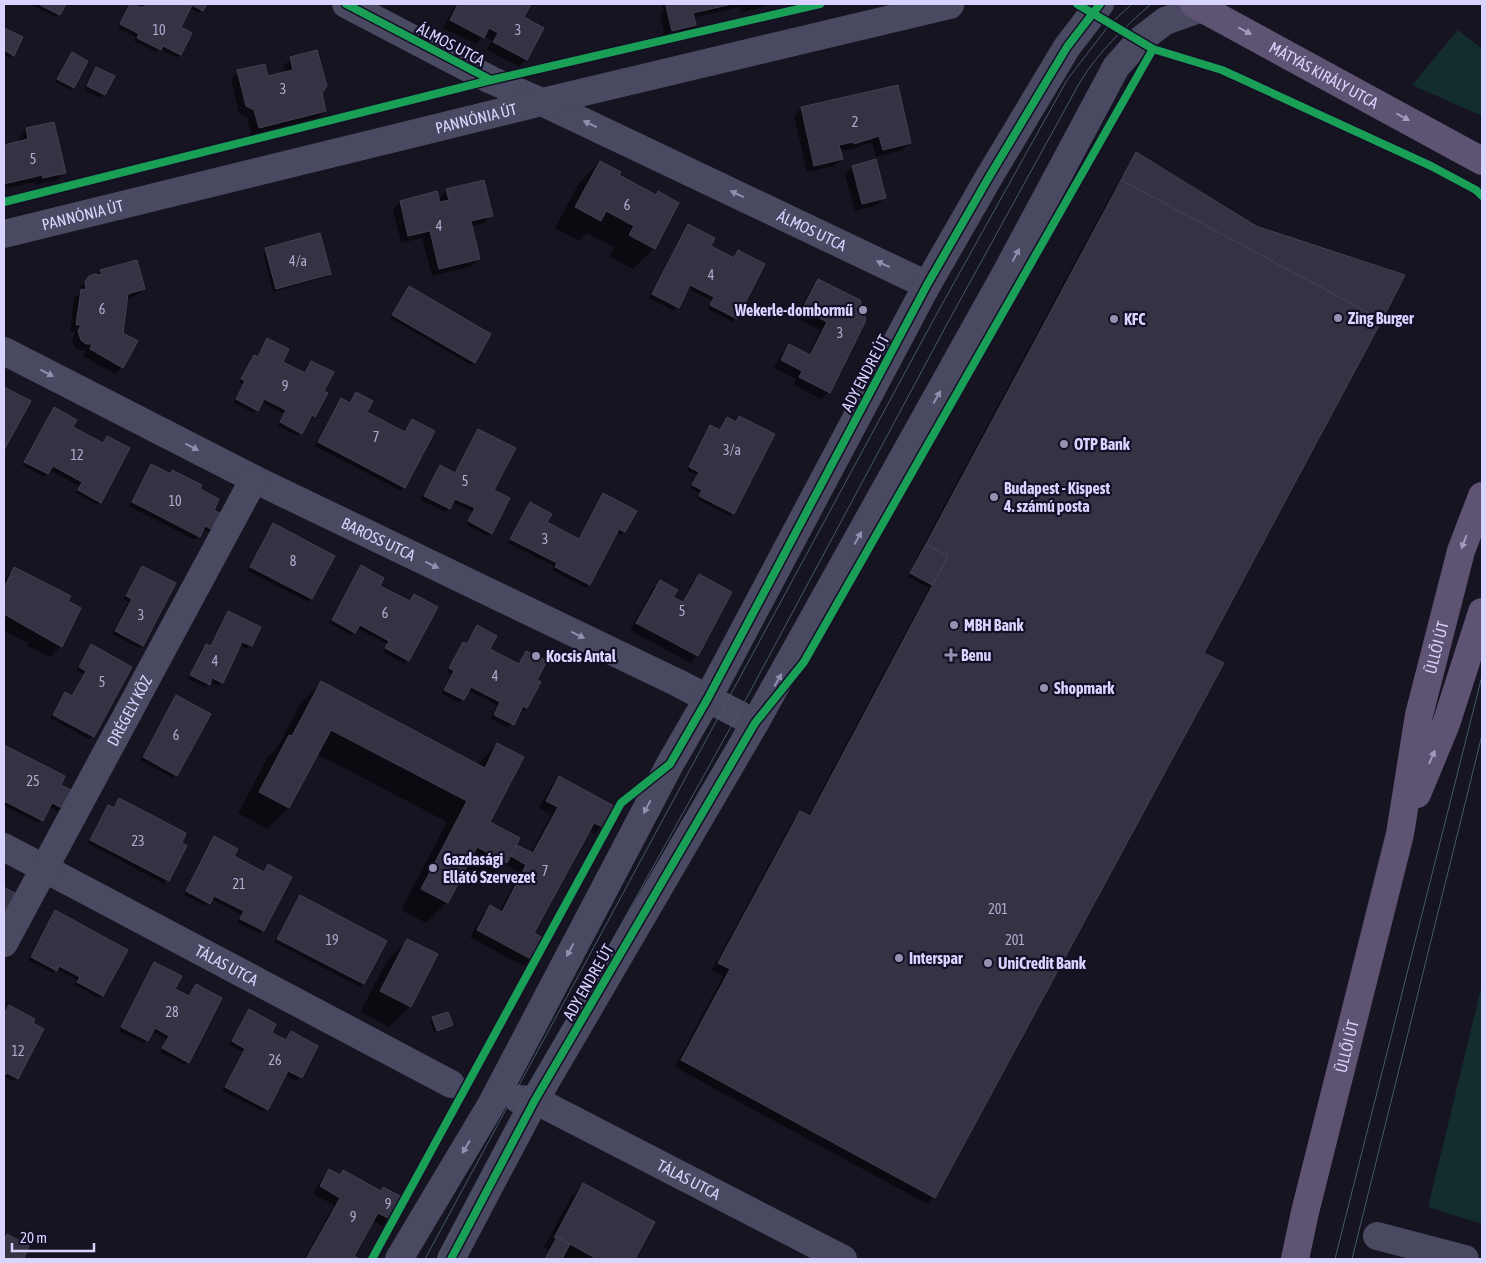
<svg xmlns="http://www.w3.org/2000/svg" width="1486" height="1263" viewBox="0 0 1486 1263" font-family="'Asap Condensed',sans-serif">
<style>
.green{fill:#132c2d}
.shadow{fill:#0007}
.building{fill:#343243;stroke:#433f54}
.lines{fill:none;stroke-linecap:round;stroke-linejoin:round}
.minor{stroke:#4a4962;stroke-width:28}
.major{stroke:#5e5373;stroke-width:28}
.tram{stroke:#43596b;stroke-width:1}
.cycleway-casing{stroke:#130f26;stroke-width:11}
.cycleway{stroke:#1a9f57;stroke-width:8}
.oneway{fill:#a29ac0}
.oneway2{fill:#928eb0}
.poi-dot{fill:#9591b1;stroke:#130f26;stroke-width:2}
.labels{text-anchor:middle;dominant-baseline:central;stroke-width:4.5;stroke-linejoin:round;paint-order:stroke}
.number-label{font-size:14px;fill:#b0acd0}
.street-label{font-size:16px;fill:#d9d4ff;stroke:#130f26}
.poi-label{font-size:16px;font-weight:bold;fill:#d9d4ff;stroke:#130f26;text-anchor:start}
</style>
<rect width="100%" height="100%" fill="#161421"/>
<path class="green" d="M1458 30 1482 49V116L1412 85Z
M1482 984V1224L1428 1207Z"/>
<path class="shadow" d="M29 4H64L56 17Z
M131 4 142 9 144 4H205L199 13 189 8 179 27 180 54 177 58 160 49 156 52 134 41 136 37 118 28Z
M456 4H530L522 18 526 59 519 67 487 50 492 40 484 36 476 44 443 28Z
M662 4H767L764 7 741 13 740 7 693 18 695 24 688 32 665 37 660 15 663 11Z
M4 29 21 38 10 58 4 55Z
M72 53 73 87 70 90 55 82Z
M291 58 320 93 325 111 317 118 251 135 247 117 239 113 231 79 238 72 267 78 286 73 284 66Z
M96 69 113 77 100 98 84 90Z
M897 86 910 143 902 150 876 157 872 143 861 145 858 148 840 151 842 159 834 166 807 172 794 116 801 108Z
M27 129 65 172 57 180 36 185 35 182 4 189V146L20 142 19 137Z
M1137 153 1203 653 934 1197 927 1204 675 1067 723 976 712 970 793 820 800 812 808 816 929 588 908 577 920 551 1114 189Z
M600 162 618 175 656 196 677 203 654 248 633 269 609 257 614 247 587 233 579 241 555 228 579 183Z
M853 167 885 198 877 205 855 211 845 174Z
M447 190 491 215 484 223 471 226 479 259 472 266 432 276 422 238 401 243 393 209 400 202 438 200Z
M688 226 709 246 733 259 739 252 736 318 733 322 708 309 712 301 687 288 674 311 649 298Z
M266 249 330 274 326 277 273 292 263 253Z
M101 271 143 289 136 296 126 299 121 333 122 367 115 374 83 356 86 351 76 349 72 342 75 332H70L74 298 80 292V287Z
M818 280 859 301 829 392 821 399 793 385 796 379 774 368 782 353 789 345 808 355 820 330 796 317 811 288Z
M409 287 474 362 471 365 390 318Z
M267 340 281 362 304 374 311 362 322 391 314 416 311 420 309 418 298 436 278 426 284 414 261 402 254 413 234 403 243 384 239 383 251 360 254 356 257 358Z
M4 389 29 402 4 447Z
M357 393 365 412 404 433 412 420 404 487 401 491 315 446 338 403 341 400 349 404Z
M54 409 71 428 102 444 107 437 100 502 97 505 76 493 79 486 49 470 44 477 22 465Z
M739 418 733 513 730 516 697 499 700 493 690 488 697 475 687 470 711 427 719 431 727 419 732 427Z
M478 430 492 491 491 533 488 536 466 525 473 512 452 502 446 512 421 500 440 466 454 474Z
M151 465 170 475 173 472 198 489 212 511 213 534 202 529 195 540 129 506Z
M603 495 635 511 624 532 621 535 616 532 586 588 552 570 554 566 508 543 530 504 546 523 578 540Z
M273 525 334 556 308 602 248 571Z
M142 567V645L139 648 112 634 129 602 124 599Z
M361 567 378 586 409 602 414 595 436 607 404 664 383 652 387 644 357 628 351 635 329 623Z
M14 569 67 602 61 646 50 657 27 646 28 643 4 631V579Z
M699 575 730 592 697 655 690 663 630 630 653 588 660 581 672 598 681 603 692 583Z
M228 613 259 628 247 649 240 645 222 682 218 686 210 682 205 687 188 679 202 649 206 645 210 647Z
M477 627 489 649 518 665 526 652 535 681 526 708 523 711 520 710 509 728 491 719 497 705 468 690 460 703 441 693 451 674 447 672 460 647 463 644 466 645Z
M91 646 93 736 89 739 50 718 62 697 65 694 71 697 83 674 76 670Z
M321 683 477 765 497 744 488 823 512 851 517 846 530 854 551 815 539 808 552 785 559 778 612 806 602 826 594 834 588 830 532 934 530 959 523 966 470 937 483 914 490 907 499 912 520 873 504 864 485 883 463 871 447 902 426 923 401 910 447 822 317 754 288 808 267 829 238 813 268 757 277 748 300 704Z
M176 697V775L173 778 140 760Z
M4 747 64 777 59 786 69 791 61 808 57 811 49 807 39 823 4 806Z
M120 800 186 846 164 884 88 843 105 810 108 807 113 809Z
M214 838 232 857 263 873 268 866 290 877 260 934 237 923 242 915 211 899 206 906 184 895Z
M300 896 363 984 360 987 274 942Z
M55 912 102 995 99 998 75 985 77 980 57 969 53 973 28 960Z
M408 940 410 1006 389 1027 360 1012 387 961Z
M151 967 173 989 188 997 196 985 188 1062 185 1065 160 1052 166 1039 152 1031 144 1043 119 1031Z
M9 1007 17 1078 14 1081 4 1076V1013Z
M249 1010 270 1033 285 1041 291 1033 317 1047 297 1081 285 1075 264 1112 222 1091 243 1052 229 1045Z
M433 1018 451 1025 434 1033 430 1021Z
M330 1171 380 1192 384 1188 403 1199 391 1219 384 1227 373 1221 353 1257 357 1259H304L334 1205 313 1194 322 1178Z
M583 1185 653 1222 634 1259H566L562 1257 560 1259H544L549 1250 544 1247 572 1196Z"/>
<path class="building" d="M38 4H66L60 15Z
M130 4 143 8 145 4H207L203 11 192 5 181 27 192 33 181 55 163 46 161 50 137 38 139 34 120 24Z
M458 4H531L524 17 544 28 527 60 493 42 498 33 489 28 484 38 450 20Z
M670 4H732L693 13 696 25 672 31 666 6Z
M4 28 23 37 14 56 4 50Z
M317 50 327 86 322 93 326 111 259 128 254 110 246 106 237 70 265 64 268 76 293 70 290 57Z
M72 52 88 61 74 88 57 79Z
M96 67 115 76 105 95 87 86Z
M898 85 911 143 883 150 879 136 854 144 853 142 839 145 843 159 814 166 801 107Z
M54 122 66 173 43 178 42 175 4 184V145L28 139 26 128Z
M1136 152 1256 226 1405 275 1382 320 1121 180Z
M876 159 886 198 862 204 852 166Z
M600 161 621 172 619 175 656 195 658 191 679 203 655 249 629 235 634 226 606 211 601 221 575 207Z
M484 180 493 216 471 221 480 259 439 269 430 231 408 236 400 201 437 191 440 202 449 200 446 189Z
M1121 180 1382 320 1204 653 1224 663 935 1198 681 1060 730 969 718 963 800 811 810 816 948 556 926 544Z
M688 224 715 238 711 246 734 258 738 250 765 264 737 319 710 305 714 297 690 285 679 308 652 294Z
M320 233 331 274 276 289 265 248Z
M137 260 145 289 128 294 123 333 138 341 123 368 90 349 92 344H86L81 340 78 331 81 325H76L81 289 86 290 85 281 89 276 95 274 102 275 100 270Z
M818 279 860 300 866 320 830 393 799 377 802 371 781 360 789 344 810 355 827 322 802 309Z
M409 286 491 334 475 363 392 315Z
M267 338 289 349 283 362 305 373 311 361 334 372 324 391 328 393 315 417 312 415 302 434 280 422 286 410 264 399 258 411 236 399 245 381 241 379 254 355 258 357Z
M4 387 31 401 4 450Z
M356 392 373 401 367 412 405 432 412 419 435 431 405 488 318 442 341 398 350 403Z
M54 407 77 420 73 427 103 443 107 436 130 448 101 503 78 490 82 482 53 466 48 474 24 462Z
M739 416 775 434 734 514 699 496 702 490 692 485 699 472 689 467 710 425 720 430 727 417 736 422Z
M478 429 516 448 494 490 510 498 492 534 468 521 475 508 455 499 450 509 424 496 440 465 455 473Z
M151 464 171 474 172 470 202 485 200 489 219 499 214 510 225 516 217 532 205 526 200 537 132 502Z
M603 493 637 511 625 532 619 529 590 585 555 567 557 563 510 539 530 502 552 514 547 522 579 539Z
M273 523 335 556 312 599 250 567Z
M926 544 948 556 932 585 910 573Z
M361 565 384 578 380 586 410 601 414 594 438 607 409 661 385 648 389 641 360 625 355 633 332 620Z
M142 566 176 583 143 646 115 631 132 599 126 596Z
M14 567 71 596 68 601 81 608 62 647 4 614V588Z
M699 574 732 592 698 656 636 623 660 580 678 590 673 597 683 602Z
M228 611 261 627 252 646 242 642 223 683 212 678 210 685 190 675 206 644 211 646Z
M477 625 497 636 490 649 519 664 526 651 547 661 537 680 541 682 527 708 523 706 514 725 494 715 500 702 471 687 464 700 444 690 454 671 449 668 463 642 467 644Z
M91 644 132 667 94 737 53 715 65 692 72 696 86 671 79 667Z
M321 681 485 768 497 743 524 757 490 822 520 838 507 863 477 847 448 903 421 889 467 801 331 730 289 808 259 792 289 735 292 736Z
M176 695 211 714 177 776 143 757Z
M4 745 65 776 61 785 71 790 62 808 52 803 43 821 4 801Z
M559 776 614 806 603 827 594 823 534 933 543 938 531 959 477 930 490 905 502 912 526 865 511 856 517 845 533 853 558 807 546 801Z
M119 798 186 833 182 843 187 846 169 881 90 840 108 805 114 808Z
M214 836 238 849 234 856 264 872 268 864 292 877 264 931 240 919 244 911 214 896 210 904 186 891Z
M4 887 15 893 4 915Z
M300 895 387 941 364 984 277 939Z
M55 910 128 950 103 996 77 982 80 977 59 966 57 971 31 957Z
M407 939 438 954 411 1007 380 991Z
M154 962 182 976 175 989 189 996 196 984 222 998 189 1063 162 1048 169 1036 155 1028 148 1041 121 1027Z
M9 1005 35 1019 33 1023 44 1029 18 1079 7 1073 4 1076V1014Z
M249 1009 276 1024 272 1033 286 1040 291 1031 318 1046 302 1078 288 1071 268 1110 225 1087 245 1049 232 1041Z
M448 1012 453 1025 437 1031 432 1017Z
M329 1169 340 1175 343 1170 381 1191 383 1187 404 1198 392 1220 378 1213 354 1256 359 1259H306L340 1198 320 1186Z
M583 1183 655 1222 635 1259H597L557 1237 554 1238Z
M7 1234 29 1246 24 1258 27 1259H4V1241Z
M557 1237 570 1244 562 1259H545Z"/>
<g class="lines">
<g class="minor">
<path id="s1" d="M346 4 491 80 542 102 927 285"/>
<path id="s2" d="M4 234 542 102 950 5"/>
<path id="s3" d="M4 351 254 479 678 683 755 723"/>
<path id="s4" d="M4 847 451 1084"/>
<path id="s5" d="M4 943 254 479"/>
<path id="s6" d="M518 1099 535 1100 843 1259"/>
<path d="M1377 1236 1465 1259"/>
<path d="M399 1259 491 1105 670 764 708 698 927 285 989 177 1067 47 1100 4"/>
<path d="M451 1259 535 1100 755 723 1007 271 1116 67 1139 41 1165 21 1202 8"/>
</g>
<g class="major">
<path id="s7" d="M1194 4 1482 161"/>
<path d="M1417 794 1446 724 1482 612"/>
<path id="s8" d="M1295 1259 1305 1212 1400 834 1419 715 1461 551 1482 496"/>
</g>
<path class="tram" d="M425 1259 935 317 1067 80 1110 24 1132 4
M437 1259 528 1092 738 714 947 324 1080 82C1099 51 1124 28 1151 4
M1335 1259 1482 676
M1352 1259 1482 735"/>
<defs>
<path id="cycleway" d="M346 4 491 80
M1077 4 1153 49 1222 70 1431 166 1476 190 1482 196
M4 202 491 80 820 4
M372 1259 621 803 670 764 708 698 927 285 989 177 1067 47 1100 4
M451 1259 535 1100 755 723 804 662 1153 49"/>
</defs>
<use href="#cycleway" class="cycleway-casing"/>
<use href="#cycleway" class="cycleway"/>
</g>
<defs><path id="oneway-solid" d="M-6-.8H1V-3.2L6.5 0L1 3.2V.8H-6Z" transform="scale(1.25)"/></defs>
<g class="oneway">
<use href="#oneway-solid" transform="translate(1245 31) rotate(28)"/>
<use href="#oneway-solid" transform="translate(1403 117) rotate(29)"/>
<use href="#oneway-solid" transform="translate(1464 542) rotate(111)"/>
<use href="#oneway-solid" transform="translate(1432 757) rotate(-67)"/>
</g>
<g class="oneway2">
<use href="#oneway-solid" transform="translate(590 124) rotate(-155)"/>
<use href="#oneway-solid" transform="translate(737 194) rotate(-155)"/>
<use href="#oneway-solid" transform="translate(1016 255) rotate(-62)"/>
<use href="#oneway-solid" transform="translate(883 264) rotate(-155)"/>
<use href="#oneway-solid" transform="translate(47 373) rotate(27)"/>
<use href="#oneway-solid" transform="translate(937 397) rotate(-61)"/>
<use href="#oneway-solid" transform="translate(192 447) rotate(27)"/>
<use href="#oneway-solid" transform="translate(858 538) rotate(-61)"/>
<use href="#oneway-solid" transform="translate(432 565) rotate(26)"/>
<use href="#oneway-solid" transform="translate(578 635) rotate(26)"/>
<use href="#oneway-solid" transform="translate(778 680) rotate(-61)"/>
<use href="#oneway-solid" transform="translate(647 807) rotate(118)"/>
<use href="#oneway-solid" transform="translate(570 950) rotate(118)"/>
<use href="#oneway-solid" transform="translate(466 1147) rotate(121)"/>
</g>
<g class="poi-dot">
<circle cx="863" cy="310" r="5"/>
<circle cx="1338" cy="318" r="5"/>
<circle cx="1114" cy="319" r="5"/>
<circle cx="1064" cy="444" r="5"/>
<circle cx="994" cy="497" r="5"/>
<circle cx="954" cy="625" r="5"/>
<path d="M948.5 647.5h5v5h5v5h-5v5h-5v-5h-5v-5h5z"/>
<circle cx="536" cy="656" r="5"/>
<circle cx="1044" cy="688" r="5"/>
<circle cx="433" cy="868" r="5"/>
<circle cx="899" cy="958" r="5"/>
<circle cx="988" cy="963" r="5"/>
</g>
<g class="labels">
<g class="number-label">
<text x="159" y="30">10</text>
<text x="518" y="30">3</text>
<text x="283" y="89">3</text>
<text x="855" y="122">2</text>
<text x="33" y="159">5</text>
<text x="627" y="205">6</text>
<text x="439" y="226">4</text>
<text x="298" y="261">4/a</text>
<text x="711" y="275">4</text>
<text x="102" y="309">6</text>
<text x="840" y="333">3</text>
<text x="285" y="386">9</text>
<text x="376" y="437">7</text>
<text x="732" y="450">3/a</text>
<text x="77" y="455">12</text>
<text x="465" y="481">5</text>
<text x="175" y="501">10</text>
<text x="545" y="539">3</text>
<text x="293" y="561">8</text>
<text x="682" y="611">5</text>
<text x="385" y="613">6</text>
<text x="141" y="615">3</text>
<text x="215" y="661">4</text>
<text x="495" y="676">4</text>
<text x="102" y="682">5</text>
<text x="176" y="735">6</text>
<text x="33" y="781">25</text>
<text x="138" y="841">23</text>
<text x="545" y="871">7</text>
<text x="239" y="884">21</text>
<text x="998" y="909">201</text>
<text x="332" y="940">19</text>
<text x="1015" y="940">201</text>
<text x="172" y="1012">28</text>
<text x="18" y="1051">12</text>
<text x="275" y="1060">26</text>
<text x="388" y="1204">9</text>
<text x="353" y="1217">9</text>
</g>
<g class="street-label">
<text transform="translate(451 44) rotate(28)">ÁLMOS UTCA</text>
<text stroke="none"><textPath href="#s7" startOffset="148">MÁTYÁS KIRÁLY UTCA</textPath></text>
<text stroke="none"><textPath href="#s2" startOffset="486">PANNÓNIA ÚT</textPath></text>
<text stroke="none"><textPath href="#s2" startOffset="81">PANNÓNIA ÚT</textPath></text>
<text stroke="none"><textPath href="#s1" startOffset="518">ÁLMOS UTCA</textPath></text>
<text transform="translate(865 373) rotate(-62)">ADY ENDRE ÚT</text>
<text stroke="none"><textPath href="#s3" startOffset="419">BAROSS UTCA</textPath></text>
<text stroke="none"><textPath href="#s8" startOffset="628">ÜLLŐI ÚT</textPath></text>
<text stroke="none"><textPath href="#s5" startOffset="264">DRÉGELY KÖZ</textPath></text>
<text stroke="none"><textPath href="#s4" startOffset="252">TÁLAS UTCA</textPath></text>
<text transform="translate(588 982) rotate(-60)">ADY ENDRE ÚT</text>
<text stroke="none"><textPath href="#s8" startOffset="219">ÜLLŐI ÚT</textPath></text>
<text stroke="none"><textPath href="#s6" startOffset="190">TÁLAS UTCA</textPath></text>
</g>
<g class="poi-label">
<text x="853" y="310" text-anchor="end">Wekerle-dombormű</text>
<text x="1348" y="318">Zing Burger</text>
<text x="1124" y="319">KFC</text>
<text x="1074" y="444">OTP Bank</text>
<text x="1004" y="488">Budapest - Kispest<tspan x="1004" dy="18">4. számú posta</tspan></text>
<text x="964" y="625">MBH Bank</text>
<text x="961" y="655">Benu</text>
<text x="546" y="656">Kocsis Antal</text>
<text x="1054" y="688">Shopmark</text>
<text x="443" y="859">Gazdasági<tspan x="443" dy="18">Ellátó Szervezet</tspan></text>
<text x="909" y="958">Interspar</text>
<text x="998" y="963">UniCredit Bank</text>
</g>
</g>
<rect width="1486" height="1263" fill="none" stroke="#d9d4ff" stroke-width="10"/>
<path d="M12 1243v8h82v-8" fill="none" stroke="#d9d4ff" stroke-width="2.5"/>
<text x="20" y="1243" font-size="15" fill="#d9d4ff" stroke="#130f26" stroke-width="4" paint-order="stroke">20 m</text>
</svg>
